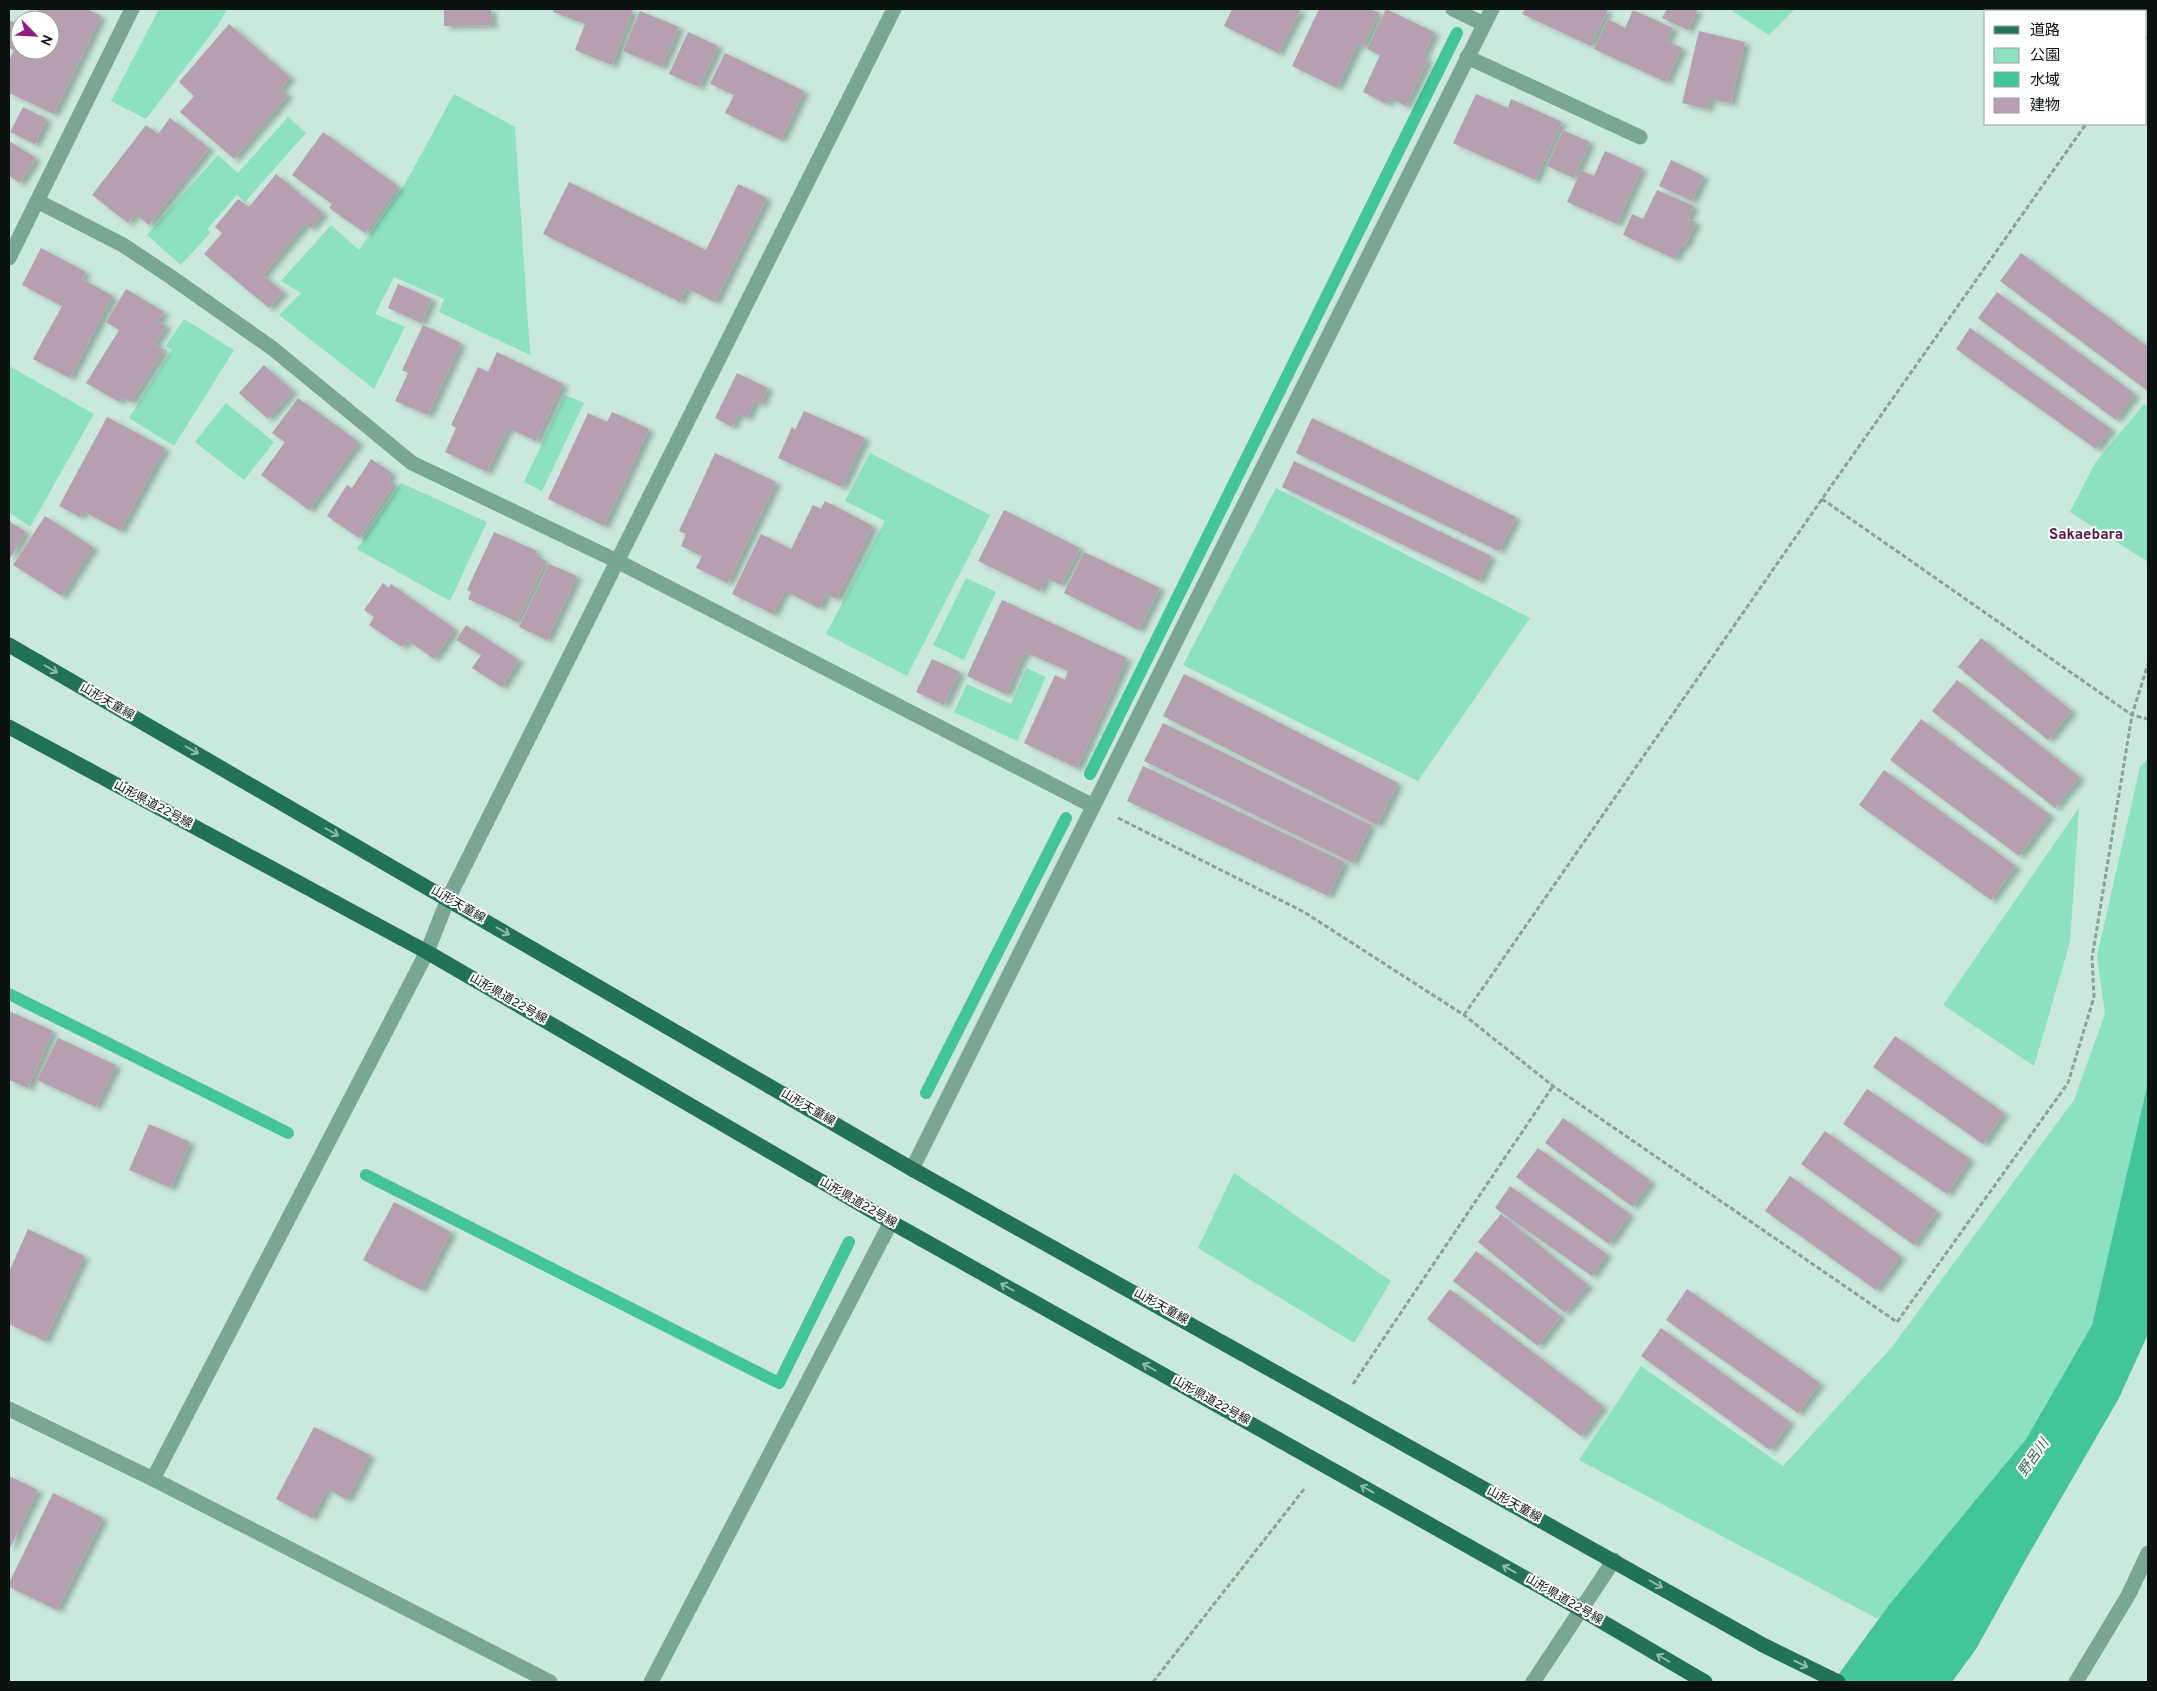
<svg xmlns="http://www.w3.org/2000/svg" width="2157" height="1691" viewBox="0 0 2157 1691" font-family="Overpass,'Noto Sans JP',sans-serif">
<style>
.green{fill:#8be1c0}
.water{fill:#43c49b}
.lines{fill:none;stroke-linecap:round;stroke-linejoin:round}
.stream{stroke:#43c49b;stroke-width:12}
.building{fill:#b69fb0;filter:url(#shadow)}
.path{stroke:#8aa298;stroke-width:3;stroke-dasharray:5 2.5;stroke-linecap:butt}
.service{stroke:#78a794;stroke-width:15}
.minor{stroke:#78a794;stroke-width:15}
.primary{stroke:#227259;stroke-width:15}
.oneway{stroke:#90b8ac}
.labels{text-anchor:middle;dominant-baseline:central;stroke-width:4;stroke-linejoin:round;paint-order:stroke}
.street-label{font-size:12px;fill:#091410;stroke:#fff}
.water-label{font-size:14px;font-style:italic;fill:#306351;stroke:#fff}
.quarter-label{font-size:15px;font-weight:bold;fill:#511b46;stroke:#fff}
</style>
<defs>
<filter id="shadow"><feDropShadow dx="5.5" dy="3" stdDeviation="2.5" flood-color="#0004"/></filter>
</defs>
<rect width="100%" height="100%" fill="#cae8db"/>
<path class="green" d="M159 9H227L218 25 146 119 111 101Z
M1729 9H1795L1769 35Z
M454 94 515 127 530 355 439 312 444 299 394 277 375 314 405 327 374 389 279 315 301 293 281 281 331 225 359 250 405 184Z
M288 117 306 133 245 202 237 195 207 229 210 233 181 265 147 235 218 155 238 173Z
M184 319 234 350 174 446 129 418 172 350 166 346Z
M9 366 94 414 30 527 9 512Z
M565 395 584 403 542 491 524 482Z
M226 403 274 442 244 480 195 442Z
M2144 404 2148 407V562L2070 512 2095 463Z
M870 453 990 515 907 676 826 634 885 521 845 501Z
M401 483 487 522 450 601 357 549Z
M1276 488 1530 618 1418 781 1183 665Z
M966 578 996 592 964 660 933 645Z
M1027 668 1046 677 1017 741 954 712 967 684 1011 704Z
M2148 759V1082L2092 1325 2026 1439 1878 1619 1579 1460 1641 1366 1783 1466 1892 1347 2074 1100 2105 1014 2097 956 2140 767Z
M2079 808 2070 942 2034 1066 1943 1005Z
M1234 1173 1391 1281 1354 1343 1198 1248Z"/>
<path class="water" d="M2148 1082V1334L2119 1398 2026 1559 1976 1649 1952 1682H1833L1889 1605 2026 1439 2092 1325Z"/>
<g class="lines">
<path class="stream" d="M1090 774 1457 33
M9 994 288 1133
M926 1093 1066 818
M366 1175 779 1383 849 1242"/>
</g>
<path class="building" d="M39 9H87L101 16 54 114 9 93V61L14 50 9 48V20L20 25V50H50V20H34Z
M444 9H491L492 25 444 26Z
M554 9H628L633 11 612 65 575 50 585 24 553 12Z
M1232 9H1301L1278 53 1224 26Z
M1319 9H1370L1379 13 1363 47 1358 44 1337 88 1292 66Z
M1386 9 1434 32 1423 57 1428 60 1406 106 1390 98 1387 104 1363 92 1380 55 1367 49Z
M1525 9H1608L1591 46 1522 14Z
M1667 9H1698L1688 30 1662 18Z
M1633 10 1673 28 1667 41 1682 48 1666 82 1594 49 1608 19 1625 28Z
M640 11 679 27 662 67 623 51Z
M229 24 290 77 281 89 288 95 234 159 180 112 194 96 179 82Z
M1699 31 1745 42 1731 103 1710 99 1708 109 1682 103Z
M688 32 718 46 699 87 669 74Z
M725 53 804 91 781 140 725 113 734 95 710 84Z
M1476 94 1508 108 1511 99 1562 122 1535 180 1453 143Z
M23 107 47 119 35 144 10 132Z
M170 118 209 148 149 225 135 214 128 223 92 195 146 125 158 134Z
M1563 130 1590 142 1574 178 1547 166Z
M323 132 398 186 365 233 329 208 332 204 292 175Z
M9 141 36 158 20 183 9 176Z
M1605 151 1642 168 1617 224 1567 202 1581 170 1594 176Z
M1671 160 1704 176 1692 201 1659 186Z
M276 174 323 213 311 228 305 224 263 275 283 292 269 308 204 254 222 233 215 227 238 199 249 207Z
M569 182 706 250 738 184 767 198 715 302 686 288 680 302 543 234Z
M1657 190 1694 206 1688 219 1696 222 1685 246 1682 245 1675 259 1623 235 1632 214 1643 219Z
M41 248 86 272 82 279 113 296 70 378 33 359 62 306 22 285Z
M2021 253 2148 347V391L2000 281Z
M398 284 432 299 421 323 388 308Z
M126 289 164 312 158 321 166 326 155 344 164 350 131 402 122 397 119 402 86 383 119 330 106 322Z
M1997 292 2135 394 2116 420 1978 318Z
M423 325 461 343 428 415 395 401 408 373 402 370Z
M1970 328 2111 429 2096 449 1956 349Z
M497 352 563 384 536 441 508 428 487 472 445 452 456 428 451 425 478 367 488 372Z
M264 365 293 391 268 419 239 393Z
M737 373 768 388 761 404 755 401 747 418 738 414 732 427 715 418Z
M298 398 359 442 309 510 261 475 285 442 272 433Z
M804 411 865 438 842 487 778 458 792 427 795 430Z
M612 412 649 429 604 526 548 499 588 413 607 422Z
M107 417 165 448 120 531 83 511 80 517 59 506Z
M1312 418 1516 517 1499 551 1296 453Z
M715 453 776 482 728 583 696 568 702 556 681 546 686 534 679 531Z
M371 459 392 473 388 479 394 484 359 538 327 516 347 485 352 488Z
M1294 461 1491 556 1479 581 1282 487Z
M825 501 873 526 837 599 826 594 819 608 785 591 773 614 732 594 761 534 791 549 813 505 821 509Z
M1004 510 1080 548 1061 585 1046 578 1040 591 978 561Z
M45 516 93 547 62 596 13 565Z
M9 521 26 532 9 560Z
M494 532 537 551 535 555 546 561 517 622 468 599 471 592 467 590Z
M1084 552 1160 588 1139 630 1064 593Z
M549 564 577 576 547 640 519 627Z
M383 583 389 588 391 584 455 629 434 659 407 640 402 647 369 625 374 617 364 610Z
M1002 600 1127 658 1077 768 1024 743 1055 675 1065 680 1068 671 1025 652 1006 694 967 676Z
M466 625 519 660 502 687 472 668 481 655 456 640Z
M1981 638 2072 711 2048 740 1958 667Z
M932 659 960 672 944 705 916 692Z
M1184 674 1398 783 1377 825 1163 716Z
M1957 680 2080 777 2055 808 1932 711Z
M1921 719 2050 815 2019 856 1890 760Z
M1163 723 1371 825 1353 863 1144 761Z
M1143 766 1345 862 1328 896 1127 801Z
M1884 770 2016 866 1991 900 1859 805Z
M9 1011 53 1031 28 1088 9 1080Z
M1895 1036 2004 1113 1983 1144 1873 1067Z
M58 1038 116 1065 96 1107 37 1080Z
M1867 1089 1970 1159 1947 1194 1843 1124Z
M1563 1118 1651 1181 1633 1207 1545 1143Z
M149 1124 190 1142 171 1188 129 1170Z
M1825 1131 1937 1211 1914 1245 1801 1164Z
M1538 1148 1630 1214 1609 1244 1516 1177Z
M1790 1176 1901 1256 1876 1290 1765 1211Z
M1510 1186 1607 1254 1592 1276 1495 1208Z
M394 1202 451 1232 421 1290 363 1260Z
M1501 1214 1588 1285 1565 1313 1478 1242Z
M28 1229 84 1256 45 1341 9 1324V1272Z
M1476 1251 1561 1316 1538 1346 1453 1281Z
M1450 1289 1603 1406 1581 1436 1427 1319Z
M1687 1289 1820 1383 1798 1413 1666 1320Z
M1661 1328 1790 1422 1770 1450 1641 1356Z
M314 1427 370 1455 347 1500 327 1489 312 1518 276 1499Z
M9 1476 38 1490 10 1548 9 1547Z
M53 1493 103 1518 57 1610 9 1587V1583Z"/>
<g class="lines">
<path class="path" d="M2146 39 2148 36
M1822 499 2132 715 2148 719
M1118 818 1304 912 1464 1015 1553 1086 1897 1322 2068 1083 2094 997 2092 958 2132 715 2148 664
M1464 1015 1822 499 2086 124
M1353 1384 1553 1086
M1153 1682 1305 1488"/>
<path class="service" d="M1467 57 1640 137
M37 201 123 245 171 277 272 348 412 463 617 561 1093 806
M9 1409 153 1479 550 1682
M651 1682 891 1222
M2076 1682 2129 1594 2148 1553"/>
<path class="minor" d="M1453 9 1484 24
M9 258 132 9
M912 1169 1492 9
M153 1479 427 952 448 899 894 9
M1533 1682 1614 1560"/>
<path class="primary" d="M9 645 912 1169 1763 1645 1838 1682
M9 727 427 952 891 1222 1582 1610 1705 1682"/>
</g>
<defs><path id="oneway-shaft" d="M-6 0H5M1.5-3L5.5 0L1.5 3" fill="none" stroke-width="1.6" stroke-linecap="round" stroke-linejoin="round" transform="scale(1.25)"/></defs>
<g class="oneway">
<use href="#oneway-shaft" transform="translate(51 669) rotate(30)"/>
<use href="#oneway-shaft" transform="translate(192 750) rotate(30)"/>
<use href="#oneway-shaft" transform="translate(332 832) rotate(30)"/>
<use href="#oneway-shaft" transform="translate(503 931) rotate(30)"/>
<use href="#oneway-shaft" transform="translate(1007 1287) rotate(-151)"/>
<use href="#oneway-shaft" transform="translate(1149 1367) rotate(-151)"/>
<use href="#oneway-shaft" transform="translate(1367 1489) rotate(-151)"/>
<use href="#oneway-shaft" transform="translate(1509 1569) rotate(-151)"/>
<use href="#oneway-shaft" transform="translate(1656 1584) rotate(30)"/>
<use href="#oneway-shaft" transform="translate(1663 1658) rotate(-150)"/>
<use href="#oneway-shaft" transform="translate(1801 1664) rotate(26)"/>
</g>
<g class="labels">
<g class="street-label">
<text transform="translate(107 702) rotate(30)">山形天童線</text>
<text transform="translate(153 805) rotate(28)">山形県道22号線</text>
<text transform="translate(458 905) rotate(30)">山形天童線</text>
<text transform="translate(508 999) rotate(30)">山形県道22号線</text>
<text transform="translate(808 1108) rotate(30)">山形天童線</text>
<text transform="translate(858 1203) rotate(30)">山形県道22号線</text>
<text transform="translate(1161 1307) rotate(29)">山形天童線</text>
<text transform="translate(1211 1401) rotate(29)">山形県道22号線</text>
<text transform="translate(1514 1505) rotate(29)">山形天童線</text>
<text transform="translate(1564 1600) rotate(30)">山形県道22号線</text>
</g>
<g class="water-label">
<text transform="translate(2034 1458) rotate(-55)">野呂川</text>
</g>
<g class="quarter-label">
<text x="2086" y="535">Sakaebara</text>
</g>
</g>
<rect width="2157" height="1691" fill="none" stroke="#091410" stroke-width="20"/>
<rect x="1984" y="10" width="162" height="115" fill="#ffffff" stroke="#9da19f"/>
<rect x="1994" y="26" width="25" height="8" fill="#227259" stroke="#9da19f"/>
<text x="2030" y="35" font-size="15" fill="#091410">道路</text>
<rect x="1994" y="48" width="25" height="15" fill="#8be1c0" stroke="#9da19f"/>
<text x="2030" y="60" font-size="15" fill="#091410">公園</text>
<rect x="1994" y="72" width="25" height="15" fill="#43c49b" stroke="#9da19f"/>
<text x="2030" y="85" font-size="15" fill="#091410">水域</text>
<rect x="1994" y="98" width="25" height="15" fill="#b69fb0" stroke="#9da19f"/>
<text x="2030" y="110" font-size="15" fill="#091410">建物</text>
<g transform="translate(35 35) rotate(114)"><circle r="24" fill="#ffffff" stroke="#9da19f"/>
<path d="M0-4L9 19L0 12L-9 19Z" fill="#901c7c"/>
<text y="-8" font-size="14" font-weight="bold" text-anchor="middle" fill="#091410">N</text>
</g>
</svg>
